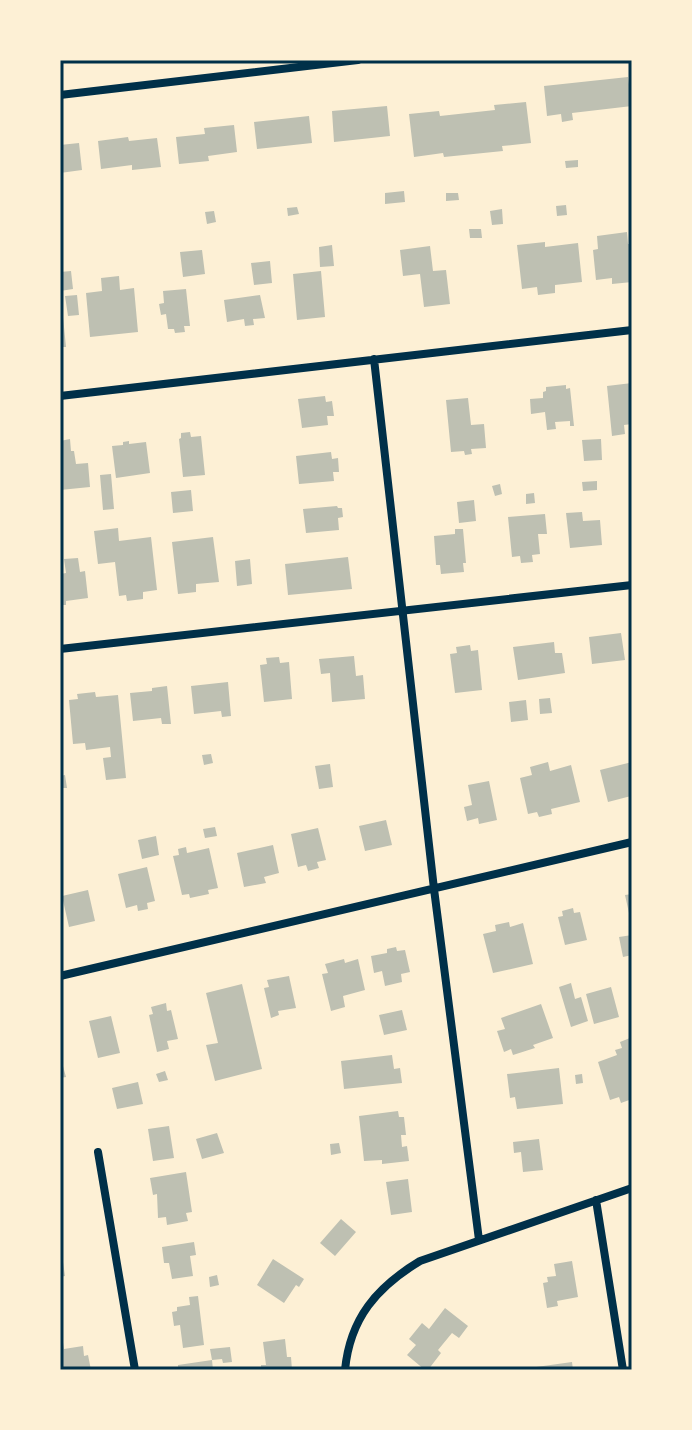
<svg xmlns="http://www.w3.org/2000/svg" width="692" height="1430" viewBox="0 0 692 1430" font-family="'DejaVu Sans',sans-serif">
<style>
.building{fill:#bec0b2}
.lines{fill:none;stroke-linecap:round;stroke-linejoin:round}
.minor{stroke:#003049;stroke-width:8}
.neatline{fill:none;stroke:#003049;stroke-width:3}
</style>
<rect width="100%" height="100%" fill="#fdf0d5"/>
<path class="building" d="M628 77 632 106 572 113 573 120 562 122 561 114 547 116 544 86Z
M526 102 531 143 502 146 503 151 444 157 443 153 414 157 409 114 439 111 440 116 495 110 494 105Z
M387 106 390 136 334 142 332 111Z
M309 116 312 143 257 149 254 122Z
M234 125 237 152 208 156 209 161 179 164 176 137 205 134 204 128Z
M128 137 129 141 157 138 161 167 132 170V165L101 169 98 141Z
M79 143 82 170 60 173V145Z
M578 160V167L566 168 565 161Z
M404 191 405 202 385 204V193Z
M446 193H458L459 200 446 201Z
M566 205 567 215 557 216 556 206Z
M297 207 299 214 288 216 287 208Z
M502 209 503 224 492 225 490 211Z
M214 211 216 222 207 224 205 212Z
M469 229H481L482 238H470Z
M627 232 628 244H632V282L612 284V278L596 280 593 250 598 249 597 236Z
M545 242V247L578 243 582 282 555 285V293L538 295 537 287 522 289 517 245Z
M332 245 334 266 320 267 319 247Z
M430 246 433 271 446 270 450 304 424 307 420 274 403 276 400 250Z
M202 250 205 274 183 277 180 252Z
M270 261 272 283 254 285 251 263Z
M71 271 73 289 60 291V272Z
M321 271 325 317 297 320 293 274Z
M119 276 120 290 134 288 138 332 90 337 86 293 102 291 101 278Z
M186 289 190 326H184L185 332 175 333 174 329H168L166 314 161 315 159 304 164 303 163 291Z
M77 295 79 315 68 316 65 296Z
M260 295 265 318 253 319 254 325 245 326 244 319 227 322 224 300Z
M60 307H62L66 347H60Z
M632 383V424L624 425 625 434 612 436 607 386Z
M566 385V389L570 388 574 426H570V421L555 422 556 429 547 430 545 412 531 414 530 399 543 398V392L546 391V387Z
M325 396 326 402 332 401 334 416H327L328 425 302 428 298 399Z
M468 398 471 425 484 424 486 448 471 449 472 454 465 455 464 451 451 452 446 400Z
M190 432 191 437 201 436 205 475 183 477 179 439 181 438V433Z
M70 439 71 451H74L76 464 88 463 90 487 60 490V441Z
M601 439 602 460 584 461 582 440Z
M129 441V444L146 442 150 473 116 478 112 446 123 445V442Z
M331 452 332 459 338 458 339 472H333L334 481 299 484 296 456Z
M111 474 114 509 103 510 100 475Z
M597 481V490L583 491 582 482Z
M500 484 502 494 495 496 492 486Z
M191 490 193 511 173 513 171 492Z
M534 493 535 503 526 504V494Z
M474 500 476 521 459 523 457 502Z
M337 506 338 508H342L343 517 338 518 339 530 306 533 303 509Z
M582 512 583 521 600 520 602 545 570 548 566 513Z
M545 514 547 534H538L540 554 532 555 533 562 521 563 520 556 512 557 508 517Z
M118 528 119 541 151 537 157 590 143 592V599L127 601 126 595 119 596 115 562 98 564 94 531Z
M455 529H463L466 563H463L464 572 441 574 440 565H436L434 536 455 534Z
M213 537 219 582 196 584V592L178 594 172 542Z
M348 557 352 589 288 595 285 564Z
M78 558 80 572 85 571 88 598 66 601V605H60V574L66 573 64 559Z
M250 559 252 584 237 586 235 561Z
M621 633 625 660 592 664 589 637Z
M554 642 555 653H562L565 673 518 680 513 647Z
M470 645 471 651 478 650 482 690 455 693 450 654 457 653 456 647Z
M354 656 356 676 363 675 365 699 332 702 330 673 321 674 319 659Z
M279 657 280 663 289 662 292 699 264 702 260 665 267 664 266 658Z
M228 682 231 716 222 717 221 711 194 714 191 686Z
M167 686 171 724H162L161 718 133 721 130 693 152 691V688Z
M95 692 96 697 118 695 126 778 106 780 103 758 111 757 110 747 86 750 85 743 73 744 69 700 78 699 77 694Z
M550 698 552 713 540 714 539 699Z
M526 700 528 720 511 722 509 702Z
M211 754 213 763 204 765 202 755Z
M548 762 550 771 571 765 580 802 551 809 552 814 539 817 537 812 528 814 520 778 532 775 530 767Z
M632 762V788L629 789 631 796 608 802 600 770Z
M330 764 333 787 319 789 315 766Z
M65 775 67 788H60V776Z
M489 781 497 820 479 824 478 818 467 821 464 807 472 805 468 785Z
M386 820 392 845 365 851 359 826Z
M215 827 217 836 205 838 203 829Z
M318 828 326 860 317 862 319 868 308 871 306 865 298 867 291 834Z
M156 836 159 855 142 859 138 840Z
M273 845 279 873 264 877 266 883 244 887 237 853Z
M186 847 187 853 209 848 218 888 208 890 209 894 190 898 189 894 182 895 173 856 179 855 178 849Z
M147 867 155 901 147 903 148 909 138 911 137 905 126 908 118 874Z
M88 890 95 921 69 927 62 896Z
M632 894V922H631L625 895Z
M573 908 574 913 580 912 587 940 565 945 558 917 563 916 562 911Z
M509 922 510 927 523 923 533 964 493 973 483 934 496 931 495 925Z
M632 935V955L623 957 619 937Z
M396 947 397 951 405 950 410 972 401 974 402 982 385 986 382 971 374 973 371 956 387 953V949Z
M344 959 345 963 358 959 365 990 343 996 345 1007 331 1011 322 974 328 973 325 964Z
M289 976 296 1008 278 1011 279 1015 271 1018 264 988 269 987 267 980Z
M571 983 575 999 581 997 588 1021 571 1027 559 987Z
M242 984 262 1069 215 1081 206 1045 218 1043 206 993Z
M611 987 619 1017 594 1024 586 994Z
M166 1003 167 1011 171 1010 178 1039 167 1041 169 1049 157 1052 149 1015 153 1014 151 1007Z
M541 1004 553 1038 533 1045 535 1048 513 1055 511 1049 504 1052 497 1031 505 1029 501 1018Z
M402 1010 407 1030 384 1035 379 1015Z
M111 1016 120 1053 98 1058 89 1021Z
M630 1038 632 1044V1099L621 1103 619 1097 610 1100 598 1062 617 1055 615 1050 622 1048 620 1042Z
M60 1055 66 1077 60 1078Z
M392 1055 394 1069 400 1068 402 1083 344 1089 341 1061Z
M559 1068 563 1104 517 1109 515 1097 510 1098 507 1074Z
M165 1071 168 1080 159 1082 156 1074Z
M582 1074 583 1083 576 1084 575 1075Z
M138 1082 143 1104 117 1109 112 1088Z
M398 1111 399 1117H404L406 1135H401L402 1147 407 1146 409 1161 382 1164V1160L364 1161 359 1116Z
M169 1126 174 1158 153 1161 148 1129Z
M217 1133 224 1153 202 1159 196 1139Z
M539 1139 543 1170 523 1172 521 1152 514 1153 513 1142Z
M339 1143 341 1153 331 1155 330 1144Z
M186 1172 192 1212 186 1213 188 1221 167 1225 166 1217 158 1218 157 1194 153 1195 150 1178Z
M408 1179 412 1212 391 1215 386 1182Z
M341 1219 356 1232 335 1256 320 1243Z
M194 1242 196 1255 190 1256 193 1276 172 1279 169 1263H164L162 1247Z
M60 1255H62L65 1276 60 1277Z
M273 1259 304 1279 299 1287 296 1285 284 1303 257 1285Z
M572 1261 578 1297 557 1301 558 1306 547 1308 543 1283 548 1282 547 1277 556 1276 554 1264Z
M217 1275 219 1285 210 1287 209 1277Z
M198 1296 204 1345 183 1348 180 1325 174 1326 172 1312 177 1311V1307L190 1305 189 1297Z
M445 1308 468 1326 459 1338 452 1333 438 1350 441 1353 428 1370H425L407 1355 416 1345 409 1339 422 1323 429 1329Z
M62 1336 64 1349 83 1346 84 1356 88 1355 91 1370H60V1337Z
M285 1339 287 1357H291L292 1370H261V1365H266L263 1342Z
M230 1347 232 1362 223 1363 222 1359 212 1360 210 1349Z
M212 1360 213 1370H178V1365Z
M572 1362 573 1370H529V1368Z"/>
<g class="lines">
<path class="minor" d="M60 95 358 60
M374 359 434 889 479 1240
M60 396 632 330
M60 649 632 585
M60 976 632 842
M98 1152 135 1370
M596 1200 623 1370
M345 1370C350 1318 377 1287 420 1261L632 1188"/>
</g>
<rect width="692" height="1430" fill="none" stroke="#fdf0d5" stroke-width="124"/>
<rect x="62" y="62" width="568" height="1306" class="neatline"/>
</svg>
